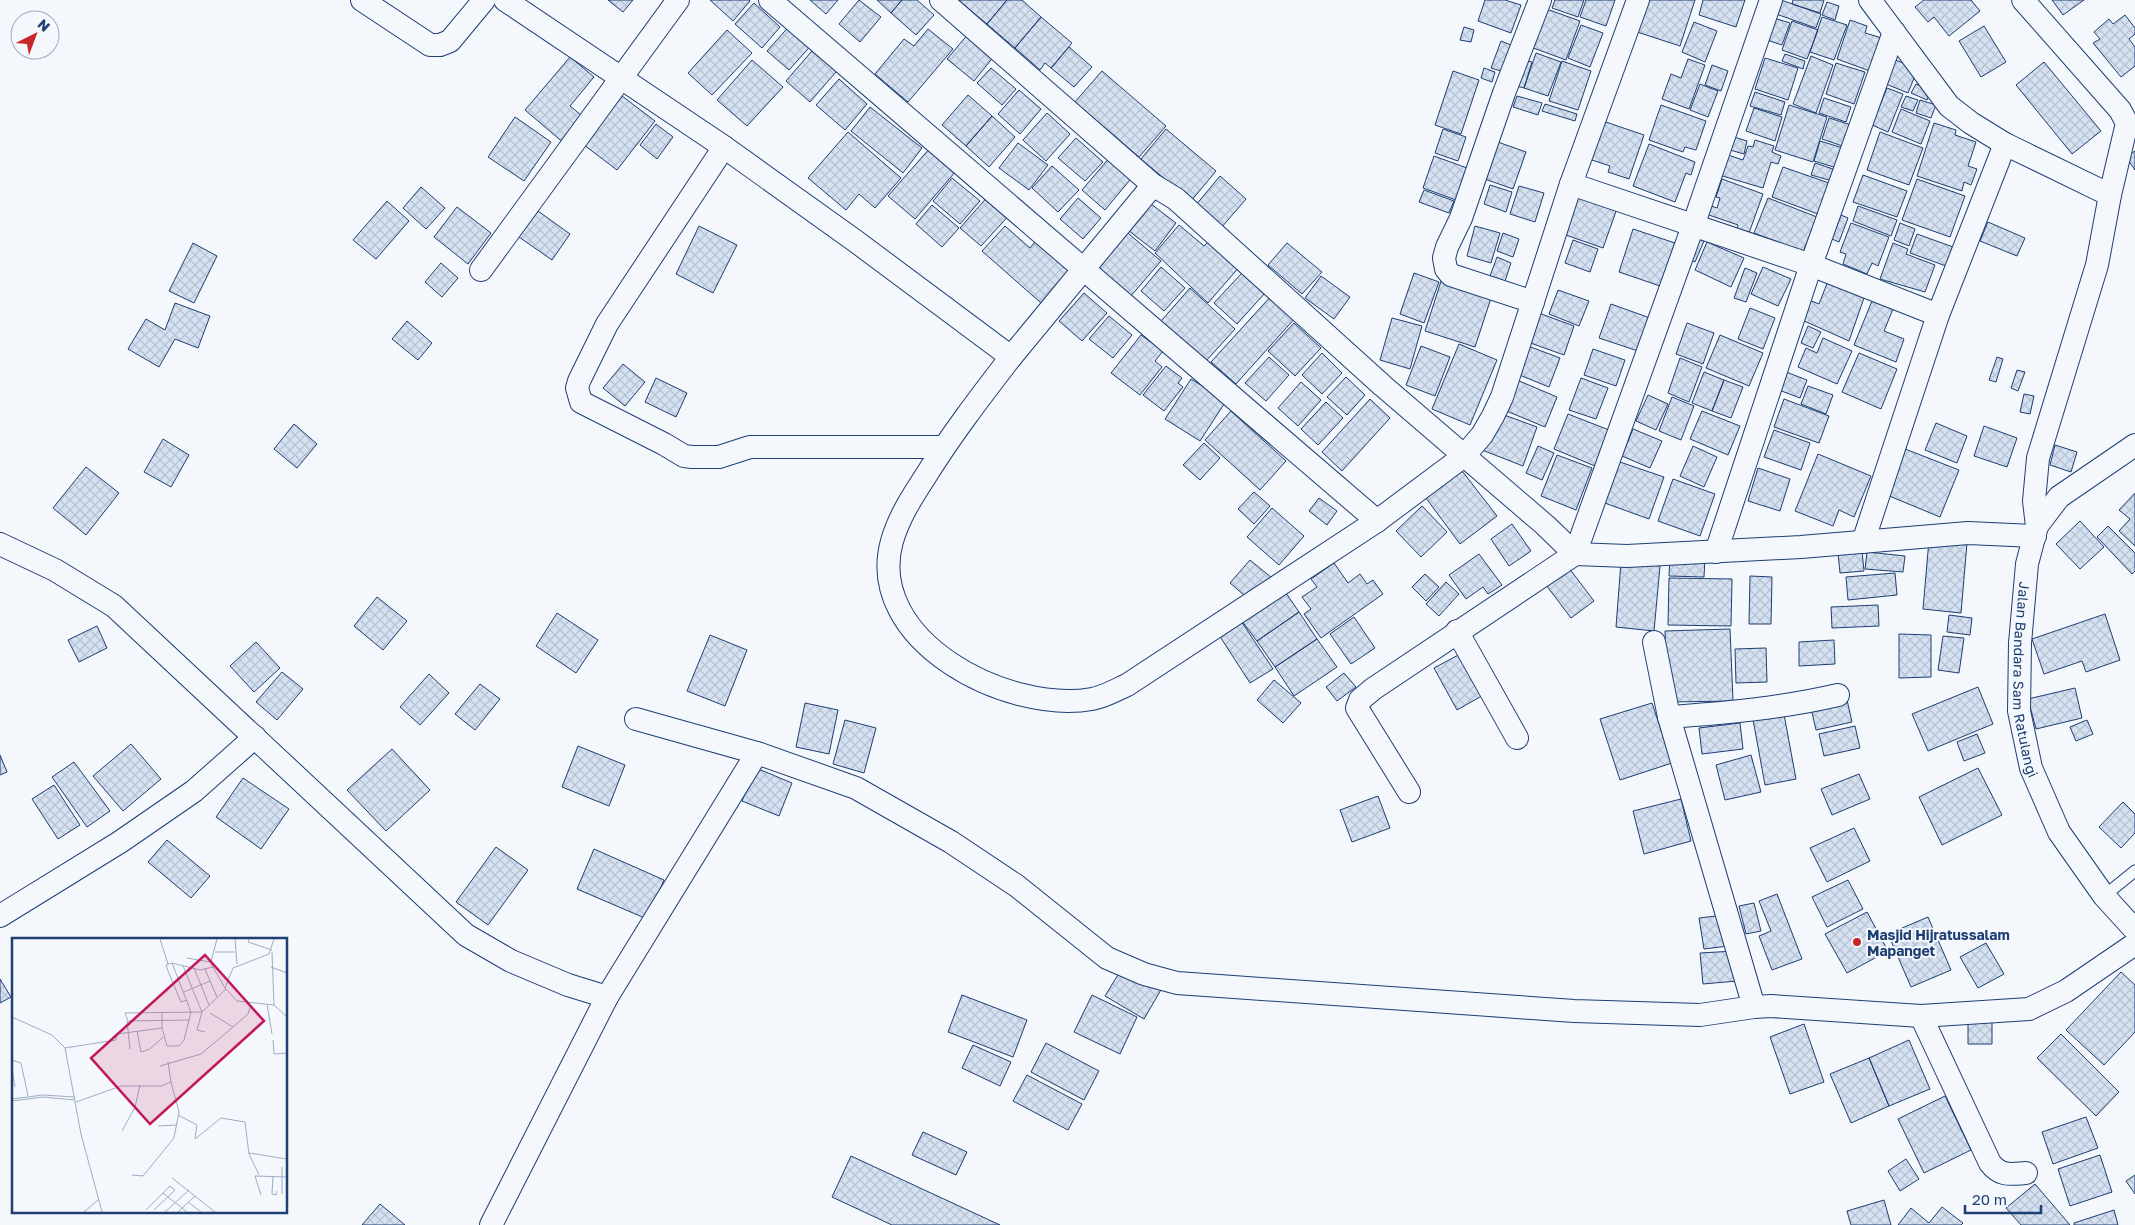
<svg xmlns="http://www.w3.org/2000/svg" width="2135" height="1225" viewBox="0 0 2135 1225" font-family="'Golos Text',sans-serif">
<style>
.building{fill:url(#building-cross-hatch);stroke:#1d3f73}
.lines{fill:none;stroke-linecap:round;stroke-linejoin:round}
.lane-casing{stroke:#1d3f73;stroke-width:13}
.street-casing{stroke:#1d3f73;stroke-width:24}
.lane{stroke:#f4f7fb;stroke-width:11}
.street{stroke:#f4f7fb;stroke-width:22}
.poi-dot{fill:#c62828;stroke:#f4f7fb;stroke-width:2}
.labels{text-anchor:middle;dominant-baseline:central;stroke-width:4;stroke-linejoin:round;paint-order:stroke}
.street-label{font-size:14px;fill:#1d3f73;stroke:#f4f7fb}
.poi-label{font-size:14px;font-weight:bold;fill:#1d3f73;stroke:#f4f7fb;text-anchor:start}
.inset-road{fill:none;stroke:#9eadc5;stroke-width:1}
.view{fill:#c2185b;fill-opacity:0.15;stroke:#c2185b;stroke-width:2.5}
.inset-edge{fill:none;stroke:#1d3f73;stroke-width:2.5}
</style>
<defs>
<pattern id="building-cross-hatch" width="8" height="8" patternUnits="userSpaceOnUse" patternTransform="scale(1.25)"><rect width="8" height="8" fill="#d5e0f0"/><path d="M0 0l8 8M0 8l8-8" fill="none" stroke="#b6c1d1"/></pattern>
</defs>
<rect width="100%" height="100%" fill="#f4f7fb"/>
<path class="building" d="M608 0H633L623 12Z
M710 0H749L750 1 733 21Z
M810 0H838L826 14Z
M859 0 881 17 860 42 839 24Z
M877 0H902L891 13Z
M902 0H917L934 15 916 35 891 13Z
M958 0H1007L987 24Z
M1007 0H1022L1041 17 1015 48 987 24Z
M1485 0H1505L1521 5 1511 33 1478 21Z
M1555 0H1584L1578 17 1552 8Z
M1586 0H1615L1606 26 1580 17Z
M1644 0H1695L1680 46 1634 31Z
M1703 0H1745L1736 27 1699 15Z
M1781 0 1821 14 1816 28 1776 14Z
M1793 0H1824L1820 13 1792 4Z
M1924 0H1971L1980 11 1949 36 1934 17 1928 22 1915 7Z
M2052 0H2084L2063 15Z
M1827 2 1839 6 1835 20 1822 15Z
M754 3 780 27 762 48 735 24Z
M1541 7 1580 21 1566 60 1528 46Z
M2125 15 2135 28V34L2129 39 2135 47V66L2121 77 2093 43 2100 39 2094 32 2109 19 2113 24Z
M1041 17 1072 43 1051 68 1045 63 1040 70 1015 48Z
M1771 17 1790 23 1782 45 1764 39Z
M1822 17 1847 25 1834 60 1810 52Z
M1850 20 1867 26 1865 33 1882 38 1870 71 1837 59Z
M1792 21 1818 30 1807 59 1782 50Z
M793 22 815 41 789 70 767 51Z
M1694 22 1717 31 1705 62 1682 52Z
M1581 25 1603 33 1590 67 1568 58Z
M1984 26 2006 62 1981 77 1959 41Z
M1464 27 1474 30 1471 42 1460 40Z
M928 29 953 49 908 102 875 74 904 39 914 46Z
M727 30 752 53 712 95 688 73Z
M969 33 995 55 974 81 947 59Z
M1501 41 1511 45 1501 71 1491 68Z
M818 44 842 65 810 102 786 81Z
M1069 47 1092 67 1074 87 1051 68Z
M1536 53 1561 62 1548 96 1524 88Z
M1785 54 1805 61 1803 69 1782 61Z
M1811 56 1833 65 1816 113 1793 104Z
M570 57 594 77 570 106 586 119 565 144 525 110Z
M1765 58 1798 68 1788 100 1755 89Z
M1520 59 1532 62 1524 88 1512 85Z
M1688 59 1705 65 1689 109 1662 99 1671 74 1681 78Z
M752 60 783 87 747 126 717 100Z
M1895 60 1918 68 1908 93 1886 84Z
M1562 61 1591 71 1578 110 1549 101Z
M2044 62 2101 131 2072 154 2016 85Z
M1836 63 1865 72 1854 104 1826 94Z
M1712 65 1728 71 1721 91 1705 85Z
M991 68 1016 89 1002 105 977 83Z
M1484 68 1495 72 1492 82 1481 78Z
M1102 71 1166 126 1139 157 1075 102Z
M1453 71 1479 80 1461 134 1435 125Z
M839 79 867 104 845 130 816 105Z
M1700 84 1718 91 1708 117 1690 110Z
M1916 84 1931 90 1927 100 1911 93Z
M1887 88 1903 94 1888 132 1872 125Z
M1019 90 1041 109 1020 134 998 114Z
M1755 92 1785 102 1781 115 1750 106Z
M968 95 992 116 966 146 942 125Z
M622 96 655 121 617 170 584 145Z
M1517 96 1542 103 1538 115 1513 107Z
M1906 96 1918 100 1913 111 1901 107Z
M1824 98 1851 107 1846 122 1819 113Z
M1920 100 1936 105 1931 118 1916 113Z
M1545 104 1577 114 1575 121 1542 111Z
M1661 105 1706 121 1696 150 1685 147 1683 152 1649 140Z
M1789 105 1827 117 1813 162 1775 150Z
M870 107 922 148 903 173 851 131Z
M1754 108 1782 117 1775 141 1746 131Z
M1901 109 1930 121 1921 144 1892 132Z
M1047 113 1070 134 1046 161 1023 140Z
M992 116 1015 137 989 167 966 146Z
M515 117 551 142 524 181 488 157Z
M1829 118 1858 127 1851 149 1822 139Z
M1597 119 1644 135 1629 179 1608 172 1610 166 1583 157Z
M1934 123 1956 130 1955 135 1976 142 1968 166 1977 169 1971 185 1964 182 1962 191 1917 176Z
M656 124 673 137 657 159 640 145Z
M1166 129 1216 171 1191 201 1141 159Z
M1443 129 1466 137 1458 161 1435 153Z
M848 132 901 178 875 208 859 194 846 210 808 178Z
M1880 132 1923 148 1909 185 1867 170Z
M1734 137 1747 141 1744 154 1730 150Z
M1076 138 1103 162 1085 181 1058 158Z
M1755 140 1774 146 1772 152 1781 156 1778 164 1771 162 1763 188 1719 175 1725 154 1743 160 1748 146 1753 147Z
M1495 141 1526 152 1513 189 1482 178Z
M1820 141 1843 148 1837 168 1814 161Z
M1018 143 1048 165 1029 190 999 168Z
M1649 144 1695 162 1691 175 1686 173 1675 202 1633 186Z
M930 148 956 171 915 219 888 196Z
M2135 151V170L2126 157Z
M1111 156 1134 175 1105 210 1082 190Z
M1434 156 1467 168 1456 200 1423 188Z
M1815 163 1839 171 1836 182 1811 175Z
M1052 166 1079 190 1058 212 1032 188Z
M1783 167 1829 183 1818 214 1772 197Z
M1863 175 1907 191 1897 217 1853 202Z
M1220 176 1246 199 1221 228 1195 206Z
M952 178 980 201 960 224 933 201Z
M1722 179 1763 194 1749 233 1737 229 1738 225 1703 213 1706 204 1717 208 1720 198 1716 197Z
M1917 179 1965 196 1950 237 1902 220Z
M1490 185 1512 192 1506 212 1484 204Z
M1519 186 1544 193 1535 222 1510 214Z
M421 187 445 208 426 229 403 208Z
M1577 188 1619 203 1603 248 1560 233Z
M1424 190 1454 201 1449 213 1419 202Z
M990 194 1011 213 981 246 960 228Z
M1078 198 1101 218 1083 239 1060 219Z
M1768 198 1817 217 1803 252 1754 233Z
M387 201 409 221 376 259 353 240Z
M1151 204 1176 223 1155 251 1129 231Z
M932 205 959 228 942 247 916 224Z
M1858 206 1897 220 1891 236 1853 221Z
M457 207 491 233 468 264 434 237Z
M538 211 570 234 552 260 519 237Z
M1841 215 1848 218 1839 242 1832 239Z
M1988 222 2025 238 2017 256 1980 241Z
M1851 223 1889 237 1878 266 1872 263 1867 274 1843 264 1846 254 1840 252Z
M1900 223 1915 229 1909 246 1894 240Z
M1179 225 1204 246 1211 239 1241 265 1208 303 1155 253Z
M699 226 737 245 713 293 676 274Z
M1005 226 1030 248 1038 238 1072 268 1041 303 982 251Z
M1475 226 1500 233 1491 263 1467 256Z
M1123 229 1161 261 1130 297 1093 265Z
M1633 229 1675 243 1660 286 1619 272Z
M1503 233 1519 239 1513 257 1497 251Z
M1917 234 1953 247 1946 266 1910 253Z
M1695 237 1704 241 1695 262 1686 258Z
M1573 240 1598 249 1590 272 1565 263Z
M1707 242 1744 258 1731 287 1695 270Z
M193 243 217 256 194 303 169 291Z
M1287 243 1322 272 1302 294 1268 265Z
M1893 243 1908 249 1906 254 1935 265 1925 292 1880 279Z
M1497 257 1511 263 1505 281 1490 276Z
M441 263 458 278 442 297 425 282Z
M1161 267 1185 288 1164 311 1141 291Z
M1763 267 1791 279 1778 306 1751 294Z
M1745 268 1757 273 1746 302 1734 298Z
M1242 273 1265 293 1237 324 1214 303Z
M1414 273 1439 282 1424 323 1400 314Z
M1443 275 1493 292 1475 347 1425 331Z
M1321 276 1350 297 1334 319 1305 298Z
M1828 281 1865 295 1849 341 1802 320 1809 300 1819 304Z
M1190 288 1235 329 1206 361 1161 321Z
M1558 290 1589 301 1579 326 1549 314Z
M1084 293 1107 313 1082 341 1059 321Z
M1272 295 1296 317 1236 384 1211 362Z
M1872 301 1893 309 1884 331 1904 339 1896 362 1854 345Z
M175 303 210 316 198 348 175 339 159 367 128 349 146 319 165 330Z
M1611 304 1650 318 1638 351 1599 338Z
M1750 308 1775 318 1763 349 1738 339Z
M1536 312 1574 326 1564 355 1525 341Z
M1109 316 1132 335 1113 358 1089 339Z
M1392 318 1422 326 1410 369 1380 360Z
M407 321 432 343 418 360 392 339Z
M1294 323 1321 348 1295 376 1268 351Z
M1687 323 1714 333 1703 364 1676 354Z
M1808 326 1821 332 1813 348 1801 343Z
M1141 335 1163 351 1155 361 1162 367 1140 395 1111 373Z
M1720 335 1763 353 1749 386 1706 368Z
M1823 338 1852 351 1837 384 1798 367 1806 348 1817 353Z
M1459 344 1497 360 1470 425 1432 409Z
M1421 346 1450 357 1435 396 1406 385Z
M1528 346 1560 358 1549 387 1517 374Z
M1593 349 1625 360 1616 386 1584 375Z
M1322 353 1342 373 1322 394 1302 375Z
M1859 353 1897 369 1881 409 1842 392Z
M1269 357 1289 375 1266 401 1245 383Z
M1997 357 2003 359 1996 382 1989 380Z
M1680 358 1702 367 1689 402 1668 393Z
M623 364 645 382 625 406 603 388Z
M1166 366 1182 378 1178 383 1183 387 1164 411 1143 395Z
M2017 370 2025 372 2018 391 2011 388Z
M1704 372 1724 380 1712 411 1692 403Z
M1786 372 1807 380 1800 398 1779 390Z
M1346 377 1365 395 1347 415 1327 397Z
M656 378 687 393 676 417 645 402Z
M1581 378 1608 388 1596 419 1569 410Z
M1191 379 1226 401 1200 441 1165 419Z
M1517 380 1557 397 1545 427 1504 410Z
M1724 380 1743 387 1731 418 1712 411Z
M1301 382 1321 400 1298 426 1278 408Z
M1808 386 1833 395 1826 414 1801 404Z
M2024 394 2034 396 2030 414 2020 412Z
M1648 395 1668 404 1656 430 1636 421Z
M1672 397 1694 406 1681 440 1659 431Z
M1370 399 1390 418 1342 471 1322 452Z
M1784 399 1829 416 1819 443 1774 427Z
M1326 402 1343 418 1318 445 1301 429Z
M1231 411 1286 461 1260 490 1205 440Z
M1702 411 1740 426 1728 455 1690 439Z
M1496 412 1537 427 1523 466 1482 450Z
M1568 414 1609 430 1595 466 1554 449Z
M1936 423 1967 436 1957 463 1925 450Z
M294 424 317 444 297 468 274 449Z
M1984 426 2017 438 2007 467 1974 456Z
M1633 429 1662 441 1650 468 1622 456Z
M1774 430 1810 443 1801 470 1764 457Z
M163 439 189 455 171 487 144 472Z
M1204 443 1220 458 1200 480 1183 465Z
M2055 445 2077 452 2071 472 2050 465Z
M1538 446 1554 453 1542 480 1526 473Z
M1693 446 1717 457 1704 487 1680 476Z
M1900 447 1959 470 1940 517 1882 493Z
M1818 454 1871 476 1854 517 1839 510 1833 526 1795 511Z
M1557 455 1592 468 1576 510 1541 496Z
M1617 461 1664 477 1649 519 1602 502Z
M86 467 119 493 86 535 53 508Z
M1459 467 1497 516 1460 544 1423 494Z
M1758 468 1790 479 1780 511 1748 501Z
M1673 479 1715 494 1700 536 1658 521Z
M1254 492 1270 506 1254 524 1238 509Z
M2135 493V546L2119 531 2130 519 2119 510Z
M1319 498 1337 511 1327 525 1309 511Z
M1422 506 1447 532 1421 557 1396 531Z
M1272 508 1304 536 1279 565 1247 537Z
M2080 521 2104 547 2080 569 2056 544Z
M1512 524 1531 551 1509 566 1491 539Z
M2108 526 2135 553V571L2132 574 2097 537Z
M1929 540 1967 543 1961 613 1923 609Z
M1862 551 1864 571 1840 573 1838 553Z
M1867 552 1905 556 1903 572 1865 569Z
M1479 554 1502 585 1488 594 1483 587 1466 599 1449 575Z
M1670 557 1705 558 1704 577 1669 576Z
M1250 560 1272 578 1252 602 1230 583Z
M1621 562 1660 566 1654 631 1616 627Z
M1334 563 1348 583 1360 574 1367 584 1373 580 1383 594 1321 638 1304 614 1311 609 1302 597 1317 587 1311 579Z
M1569 568 1594 601 1571 618 1546 585Z
M1895 573 1897 595 1848 600 1846 577Z
M1425 574 1439 587 1426 601 1412 587Z
M1750 576 1772 577 1771 624H1749Z
M1669 578 1732 579 1731 626 1668 625Z
M1446 582 1459 594 1439 616 1426 604Z
M1284 590 1299 612 1257 641 1241 620Z
M377 597 407 621 383 650 354 626Z
M1878 605 1879 626 1832 628 1831 607Z
M1299 612 1317 639 1275 667 1257 641Z
M557 613 598 640 576 673 536 646Z
M2105 614 2120 660 2086 672 2082 661 2044 674 2032 639Z
M1949 615 1972 618 1970 635 1947 632Z
M1354 617 1375 648 1351 664 1330 634Z
M1241 621 1273 669 1250 683 1219 635Z
M97 626 107 648 79 662 68 640Z
M1730 629 1733 701 1667 702 1665 631Z
M1899 634 1931 635V677L1899 678Z
M710 635 747 650 725 706 687 691Z
M1943 636 1964 638 1959 673 1938 670Z
M1317 639 1337 667 1294 696 1275 667Z
M1834 640 1835 664 1799 666V642Z
M256 642 280 668 254 692 230 666Z
M1766 648 1767 682 1736 683 1735 649Z
M1464 652 1487 693 1457 710 1434 668Z
M282 672 303 689 277 720 256 702Z
M1344 673 1356 687 1337 701 1326 687Z
M429 674 449 693 420 725 400 707Z
M1274 680 1301 703 1283 723 1257 700Z
M480 684 500 699 475 730 455 714Z
M1978 687 1993 724 1928 751 1912 714Z
M2075 688 2082 718 2036 729 2028 699Z
M1847 700 1852 722 1816 730 1811 708Z
M805 703 838 710 829 754 796 747Z
M1652 703 1672 763 1620 780 1600 719Z
M1783 709 1796 779 1765 785 1752 714Z
M845 720 876 728 864 773 833 764Z
M2087 720 2093 734 2076 741 2070 727Z
M1740 723 1743 749 1702 754 1699 728Z
M1855 726 1860 748 1824 756 1819 734Z
M1977 734 1985 753 1964 761 1957 742Z
M131 744 161 779 123 811 93 776Z
M578 746 625 765 609 806 562 787Z
M392 749 430 790 386 831 347 790Z
M0 755 7 772 0 775Z
M1751 755 1761 792 1725 800 1716 765Z
M74 762 110 811 87 827 52 777Z
M756 768 792 783 779 816 742 801Z
M1978 768 2002 815 1942 845 1919 797Z
M1859 774 1870 799 1832 815 1821 789Z
M243 778 289 809 261 849 216 817Z
M54 785 80 825 58 839 32 799Z
M1378 796 1390 828 1352 842 1340 810Z
M1681 799 1691 841 1644 854 1633 811Z
M2123 802 2135 814V833L2121 848 2099 827Z
M1854 828 1870 861 1827 882 1810 848Z
M167 840 210 876 191 898 148 862Z
M496 847 528 870 488 925 456 902Z
M594 849 664 880 647 919 577 889Z
M1848 880 1863 909 1827 927 1812 897Z
M1777 894 1802 959 1772 970 1759 936 1771 931 1759 901Z
M1754 903 1761 931 1746 934 1739 906Z
M1867 912 1888 951 1847 973 1825 934Z
M1724 915 1728 946 1704 949 1699 918Z
M1928 917 1951 970 1911 987 1888 934Z
M1986 943 2004 974 1978 988 1960 957Z
M1735 951 1737 981 1703 984 1700 953Z
M1124 965 1162 988 1144 1019 1105 996Z
M2121 972 2135 985V1032L2104 1065 2066 1030Z
M0 979 11 997 0 1003Z
M962 995 1027 1020 1013 1057 948 1032Z
M1092 995 1137 1017 1120 1054 1074 1032Z
M1968 1018 1992 1019V1044H1968Z
M1804 1024 1824 1082 1790 1094 1770 1037Z
M2061 1034 2119 1092 2096 1116 2037 1058Z
M1909 1040 1930 1089 1889 1106 1869 1058Z
M1046 1043 1099 1071 1084 1100 1031 1072Z
M973 1045 1011 1062 1000 1086 962 1068Z
M1869 1058 1889 1106 1851 1123 1830 1074Z
M1027 1075 1082 1104 1068 1130 1013 1101Z
M1945 1096 1971 1150 1924 1173 1898 1119Z
M2086 1117 2098 1148 2053 1164 2042 1132Z
M923 1132 967 1152 956 1175 912 1155Z
M2100 1155 2112 1192 2070 1206 2058 1169Z
M851 1156 1000 1225H892L832 1197Z
M1906 1159 1919 1179 1900 1191 1888 1171Z
M2135 1175V1194L2126 1181Z
M2035 1184 2070 1225H2021L2006 1208Z
M1884 1200 1891 1225H1851L1847 1211Z
M380 1204 405 1225H362Z
M1942 1207 1963 1223 1961 1225H1898L1911 1208 1929 1223Z
M2114 1210 2118 1225H2074V1223Z"/>
<g class="lines">
<defs>
<path id="lane" d="M2104 896 2135 871"/>
<g id="street">
<path d="M362 0 430 45H440L450 41 484 0"/>
<path d="M505 0 724 147 854 240 1011 357 1153 185"/>
<path d="M770 0 1377 521"/>
<path d="M941 0 1153 185 1176 199 1383 386 1545 525 1575 554 1627 556 1801 547 1968 533 2035 536"/>
<path d="M1870 0 1949 106 1971 123 2005 144 2110 195 2097 265 2038 458 2034 501 2037 526"/>
<path d="M2023 0 2120 110 2127 123 2110 195"/>
<path d="M724 147 607 324 579 381 577 388 581 402 664 444 684 456 692 457H719L750 447H944"/>
<path d="M1571 184 1811 265 1938 315"/>
<path d="M481 270 678 0"/>
<path d="M1533 302 1451 275 1446 269 1444 258 1447 247 1461 218 1504 93 1540 0"/>
<path d="M1011 357C981 396 951 435 925 477 912 497 899 517 892 541 864 641 1008 714 1092 699 1104 697 1116 690 1127 685L1377 521 1464 456 1482 435 1493 416 1502 397 1571 184 1638 0"/>
<path id="s1" d="M2135 445 2059 497 2037 526 2027 564 2020 643 2019 711 2031 768 2059 832 2104 896 2135 930"/>
<path d="M1863 542 1938 315 2005 144"/>
<path d="M0 544 55 570 114 606 466 935 511 961 568 985 607 997 491 1225"/>
<path d="M1716 552 1811 265 1894 32"/>
<path d="M1457 631 1517 738"/>
<path d="M1654 642 1669 717 1754 1007 1771 1006 1921 1016 2029 1009 2066 991 2135 944"/>
<path d="M1669 717C1726 713 1782 708 1838 695"/>
<path d="M636 719 757 753 856 788 951 842 1017 886 1107 958 1144 974 1177 983 1574 1011 1700 1015 1754 1007"/>
<path d="M1409 792 1357 708 1360 700 1373 689 1575 554 1693 226 1771 0"/>
<path d="M0 916 120 842 194 791 255 737"/>
<path d="M607 997 757 753"/>
<path d="M1921 1016 1990 1163C2001 1177 2011 1174 2026 1173"/>
</g>
</defs>
<use href="#lane" class="lane-casing"/>
<use href="#street" class="street-casing"/>
<use href="#lane" class="lane"/>
<use href="#street" class="street"/>
</g>
<circle class="poi-dot" cx="1857" cy="942" r="5"/>
<g class="labels">
<g class="street-label">
<text stroke="none"><textPath href="#s1" startOffset="284">Jalan Bandara Sam Ratulangi</textPath></text>
</g>
<g class="poi-label">
<text x="1867" y="934">Masjid Hijratussalam<tspan x="1867" dy="16">Mapanget</tspan></text>
</g>
</g>
<g transform="translate(12 938)">
<rect width="275" height="275" fill="#f4f7fb"/>
<path class="inset-road" d="M148 1 156 26M223 1 225 26M237 1 236 4 260 12M262 1 257 16 221 30 213 50 225 63 262 67 275 79M203 14H223M260 14 262 67M175 20 198 24 201 29M199 23 205 1M160 25 154 27 156 33 169 64 175 62M171 28 190 74 185 92 193 94M259 29 275 35M182 30 197 67M193 31 205 59M172 54 198 43M255 66 260 96M198 75 221 89 236 76 239 67M0 79 40 97 53 110 69 196 90 274M178 82 116 83 113 75 190 74 214 51M115 83 118 111M150 90 155 108H167L172 102 179 74 160 25 188 32 201 29 213 50M125 93 129 114 138 111 151 99M261 102 262 116 275 115M53 110 104 102 105 96 150 90V74M0 122 9 125 16 158M156 124 159 144M148 128 189 116 221 89M0 131 3 149M0 161 31 157 63 159M0 163 31 159 63 162M64 164 109 148H149L159 144 167 174 162 200 131 238 120 237M166 177 185 187 183 201 209 180 233 184 237 216 247 237M146 188 165 187M110 193 123 169 128 147M237 215 275 221M270 229V256M261 238 260 256 264 257 265 253M160 240 203 274M151 255 175 274M249 257 243 238 275 239M176 264 189 274M134 272 158 248 163 252 142 272M72 274 86 262M153 274 177 252M166 274 183 258"/>
<path class="view" d="M193 17 252 83 138 186 79 120Z"/>
<rect width="275" height="275" class="inset-edge"/>
</g>
<g transform="translate(35 35) rotate(42)"><circle r="24" fill="#f4f7fb" stroke="#9eadc5"/>
<path d="M0-4L9 19L0 12L-9 19Z" fill="#c62828"/>
<text y="-8" font-size="14" font-weight="bold" text-anchor="middle" fill="#1d3f73">N</text>
</g>
<path d="M1965 1205v8h76v-8" fill="none" stroke="#1d3f73" stroke-width="2.5"/>
<text x="1972" y="1205" font-size="15" fill="#1d3f73" stroke="#f4f7fb" stroke-width="4" paint-order="stroke">20 m</text>
</svg>
